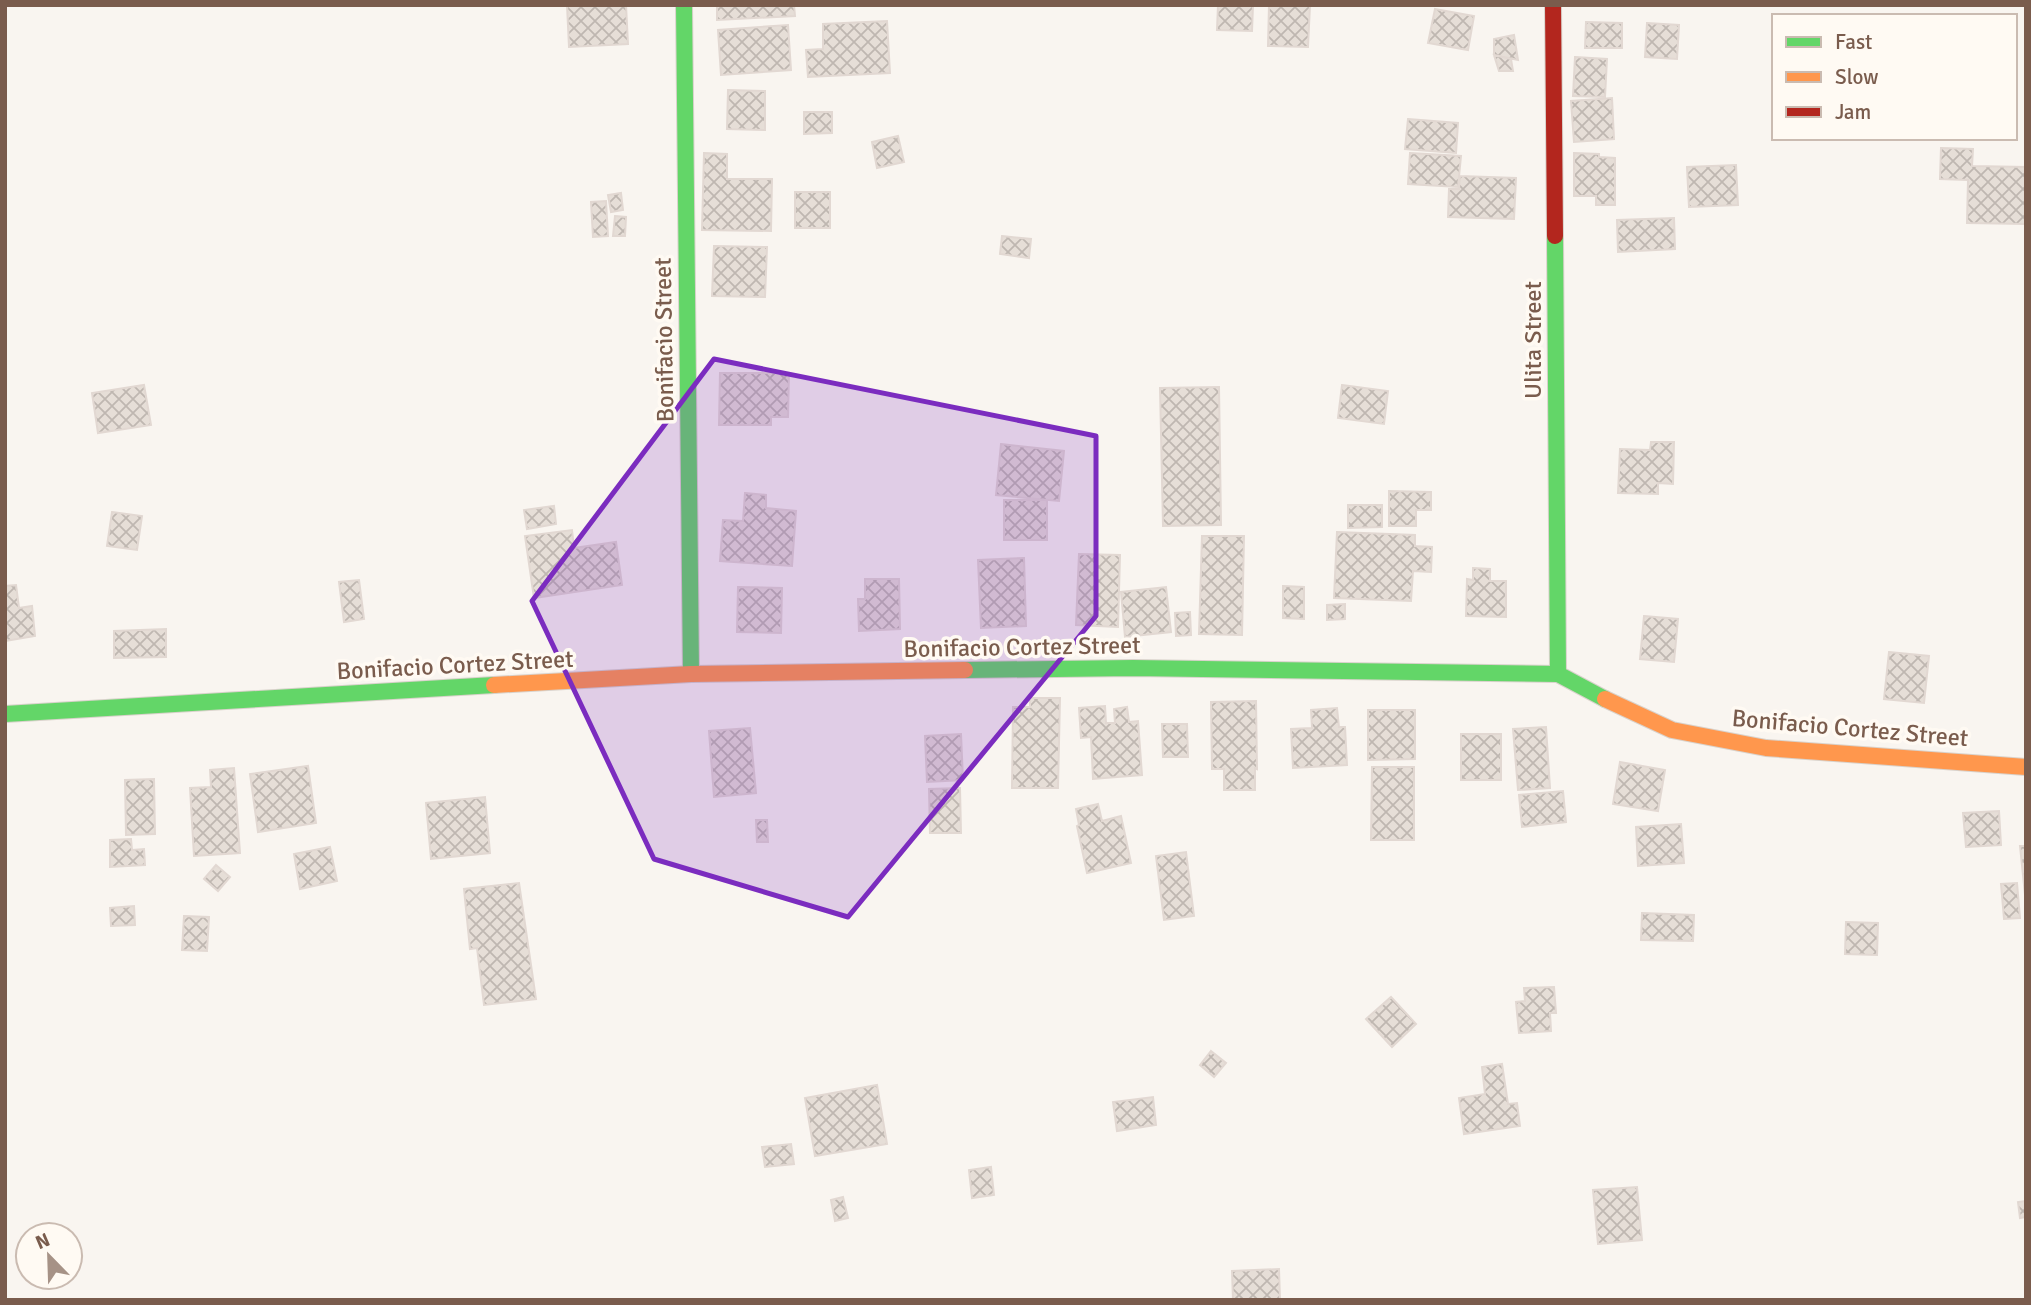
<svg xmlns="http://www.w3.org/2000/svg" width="2031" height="1305" viewBox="0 0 2031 1305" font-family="Signika,sans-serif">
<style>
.building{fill:url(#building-cross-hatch);stroke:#e2d8d2;stroke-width:2}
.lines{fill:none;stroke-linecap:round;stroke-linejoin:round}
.fast-casing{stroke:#d9d2cb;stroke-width:18}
.slow-casing{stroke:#d9d2cb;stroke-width:18}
.jam-casing{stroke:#d9d2cb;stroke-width:18}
.fast{stroke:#63d668;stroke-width:16}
.slow{stroke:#ff974d;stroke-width:16}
.jam{stroke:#b3261e;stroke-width:16}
.marked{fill:#7b2cbf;fill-opacity:0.2;stroke:#7b2cbf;stroke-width:5;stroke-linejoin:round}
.labels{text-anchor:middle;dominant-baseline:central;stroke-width:7;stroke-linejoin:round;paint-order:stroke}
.street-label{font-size:24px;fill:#7a5c4d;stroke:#fffaf3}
</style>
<defs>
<pattern id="building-cross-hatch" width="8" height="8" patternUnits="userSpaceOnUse" patternTransform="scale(1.75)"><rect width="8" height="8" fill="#e6ded7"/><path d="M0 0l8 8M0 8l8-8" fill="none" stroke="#bfb7b1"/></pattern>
</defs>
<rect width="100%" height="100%" fill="#f9f5f0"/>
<path class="building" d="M567 5H626L628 44 569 47Z
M717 5H794L795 16 717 20Z
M1218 5H1253L1252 31 1217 30Z
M1269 5H1310L1308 47 1268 46Z
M1435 9 1474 16 1468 50 1428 43Z
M887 21 890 73 808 77 806 50 823 49V24Z
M1586 22 1622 23V48H1585Z
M1647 23 1679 25 1677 59 1645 57Z
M788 25 791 70 721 75 718 30Z
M1514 35 1518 60 1494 55V39Z
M1494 55 1511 59 1513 71H1499Z
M1575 57 1607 59 1605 97 1573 96Z
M728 90 765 91V130L727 129Z
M1612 98 1614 139 1574 142 1571 101Z
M804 112H832V133L804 134Z
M1408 119 1458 123 1456 153 1405 149Z
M898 136 904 162 877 168 872 142Z
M1941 148 1973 149 1972 166 2026 167V224L1967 223 1968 180 1940 179Z
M704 153 727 154V179H772L771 231 702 230Z
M1410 153 1461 156 1458 187 1408 184Z
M1574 153 1599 154V157L1615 158V205H1596V196H1574Z
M1736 165 1738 205 1689 207 1687 167Z
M1460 176 1516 178 1514 219 1448 217 1449 189H1459Z
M795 192H830V228H795Z
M621 193 623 210 611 212 608 195Z
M606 201 608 236 593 237 591 202Z
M615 216 626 217 625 236H613Z
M1674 218 1675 249 1618 252 1617 220Z
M1002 236 1031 239 1029 258 1000 254Z
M714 246 767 247 765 297 712 296Z
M720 373H789L788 417H771V425H719Z
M144 385 151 425 98 433 92 393Z
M1342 385 1388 391 1384 424 1338 418Z
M1219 387 1221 525 1163 526 1160 388Z
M1651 442H1674L1673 484 1658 483V494L1618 493 1620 449 1650 450Z
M1001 444 1064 451 1059 501 996 495Z
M1389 491 1431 492V510H1416V526H1389Z
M745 493 766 495V508L796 511 792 566 720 561 723 520 743 521Z
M1004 500H1047V540H1004Z
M1348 505H1382V527L1348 528Z
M554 506 556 524 527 529 524 510Z
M112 512 142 516 137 550 107 546Z
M572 530 574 548 616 542 622 585 534 598 525 536Z
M1337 532 1415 535V546L1432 547 1431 572 1413 571 1411 601 1334 598Z
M1202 536H1244L1242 635 1199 634Z
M1079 554 1120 555 1118 627 1076 625Z
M1024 558 1026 626 981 628 978 560Z
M1473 568 1490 569V581H1506V617L1466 616 1467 579 1473 580Z
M865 579H899L900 629 859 631 858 599H865Z
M359 580 364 619 344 622 339 582Z
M16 585 19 608 32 606 35 636 5 641V586Z
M1283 586 1304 587V619L1283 618Z
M738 587 782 588 781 633 737 632Z
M1166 587 1171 632 1125 637 1121 592Z
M1345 604V619L1327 620V605Z
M1190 612 1191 635 1176 636 1175 613Z
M1644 616 1678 619 1674 662 1640 659Z
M166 629V657L114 658V631Z
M1889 652 1929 656 1924 703 1884 699Z
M1030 698H1060L1058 788H1012L1013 707H1030Z
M1256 701 1257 769 1255 768V790H1224V769H1212L1211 702Z
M1105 706 1106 723H1115L1114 709 1127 707 1129 722 1138 721 1142 775 1093 779 1091 737 1081 738 1079 708Z
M1337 708 1339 727H1345L1347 765 1293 768 1291 729 1312 728 1311 710Z
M1368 710H1415V759L1368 760Z
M1162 724H1187L1188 757H1163Z
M1546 727 1550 788 1518 790 1513 729Z
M750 728 756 793 714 797 709 731Z
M961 734 963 780 927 782 925 736Z
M1461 734H1501V780H1461Z
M1620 762 1665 770 1658 811 1613 804Z
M308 766 316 823 258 832 250 774Z
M1372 767H1414V840H1371Z
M234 768 240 853 194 856 190 788 211 787 210 770Z
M154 779 155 834 126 835 125 780Z
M960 788 961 833H930L929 789Z
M1563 791 1566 822 1522 827 1519 795Z
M485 797 490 853 431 859 426 803Z
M1098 804 1102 821 1121 816 1131 863 1087 873 1077 826 1079 825 1076 809Z
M1999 811 2001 845 1966 847 1963 813Z
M756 820H767L768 842H757Z
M1681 824 1684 863 1638 866 1636 827Z
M131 839 132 850 144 849 145 865 110 867V840Z
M2020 846H2026V905Z
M330 847 337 881 300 889 294 854Z
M1186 852 1194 916 1164 920 1156 856Z
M216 865 230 877 218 891 204 879Z
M519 883 536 999 484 1005 477 948 470 949 464 889Z
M2017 883 2020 918 2004 919 2001 884Z
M134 906 135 925 111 926 110 908Z
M1642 913 1694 915 1693 941 1641 940Z
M184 916 209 917 207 951 182 950Z
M1846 922 1878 923 1877 955 1845 954Z
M1554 987 1556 1013H1550L1551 1031 1519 1033 1516 1002 1525 1001 1524 988Z
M1391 997 1416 1024 1392 1047 1366 1019Z
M1211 1051 1226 1063 1214 1077 1200 1065Z
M1502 1064 1508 1104 1517 1103 1520 1126 1464 1134 1459 1098 1485 1094 1482 1067Z
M877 1085 887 1144 815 1156 805 1098Z
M1153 1097 1156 1125 1117 1131 1113 1102Z
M791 1144 794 1164 765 1167 762 1147Z
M991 1167 994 1195 972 1198 969 1170Z
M1637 1187 1642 1240 1598 1244 1593 1190Z
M843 1197 848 1218 835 1221 831 1200Z
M2026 1201V1217L2020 1218 2018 1202Z
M1279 1269 1280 1300H1233L1232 1271Z"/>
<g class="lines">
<defs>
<path id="fast" d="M684 5 691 674
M1555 236 1558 674
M965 670 1133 668 1558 674 1605 699
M5 714 494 685"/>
<path id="slow" d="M494 685 691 674 965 670
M1605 699 1672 730 1766 748 2026 767"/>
<path id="jam" d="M1553 5 1555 236"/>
</defs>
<use href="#fast" class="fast-casing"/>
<use href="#slow" class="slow-casing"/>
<use href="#jam" class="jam-casing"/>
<use href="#fast" class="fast"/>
<use href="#slow" class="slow"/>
<use href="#jam" class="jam"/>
</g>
<path class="marked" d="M714 359 1096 436V616L848 917 654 859 532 601Z"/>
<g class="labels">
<g class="street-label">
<text transform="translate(664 340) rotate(-91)">Bonifacio Street</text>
<text transform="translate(1533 340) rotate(-90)">Ulita Street</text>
<text transform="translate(1022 647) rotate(-1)">Bonifacio Cortez Street</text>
<text transform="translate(455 665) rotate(-3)">Bonifacio Cortez Street</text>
<text transform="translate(1850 728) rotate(5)">Bonifacio Cortez Street</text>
</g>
</g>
<rect width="2031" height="1305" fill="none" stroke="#7a5c4d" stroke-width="14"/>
<rect x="1772" y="14" width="245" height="126" fill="#fffaf3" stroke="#cabbb1" stroke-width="2"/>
<rect x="1786" y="37" width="35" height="10" fill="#63d668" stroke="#cabbb1" stroke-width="2"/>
<text x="1835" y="49" font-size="21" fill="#7a5c4d">Fast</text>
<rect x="1786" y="72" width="35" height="10" fill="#ff974d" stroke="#cabbb1" stroke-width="2"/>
<text x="1835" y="84" font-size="21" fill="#7a5c4d">Slow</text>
<rect x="1786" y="107" width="35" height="10" fill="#b3261e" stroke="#cabbb1" stroke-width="2"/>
<text x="1835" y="119" font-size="21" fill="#7a5c4d">Jam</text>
<g transform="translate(49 1256) rotate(337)"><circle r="33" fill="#fffaf3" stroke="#cabbb1" stroke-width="2"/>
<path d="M0-5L12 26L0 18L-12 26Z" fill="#a69286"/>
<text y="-10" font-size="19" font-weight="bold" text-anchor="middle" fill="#7a5c4d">N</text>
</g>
</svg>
